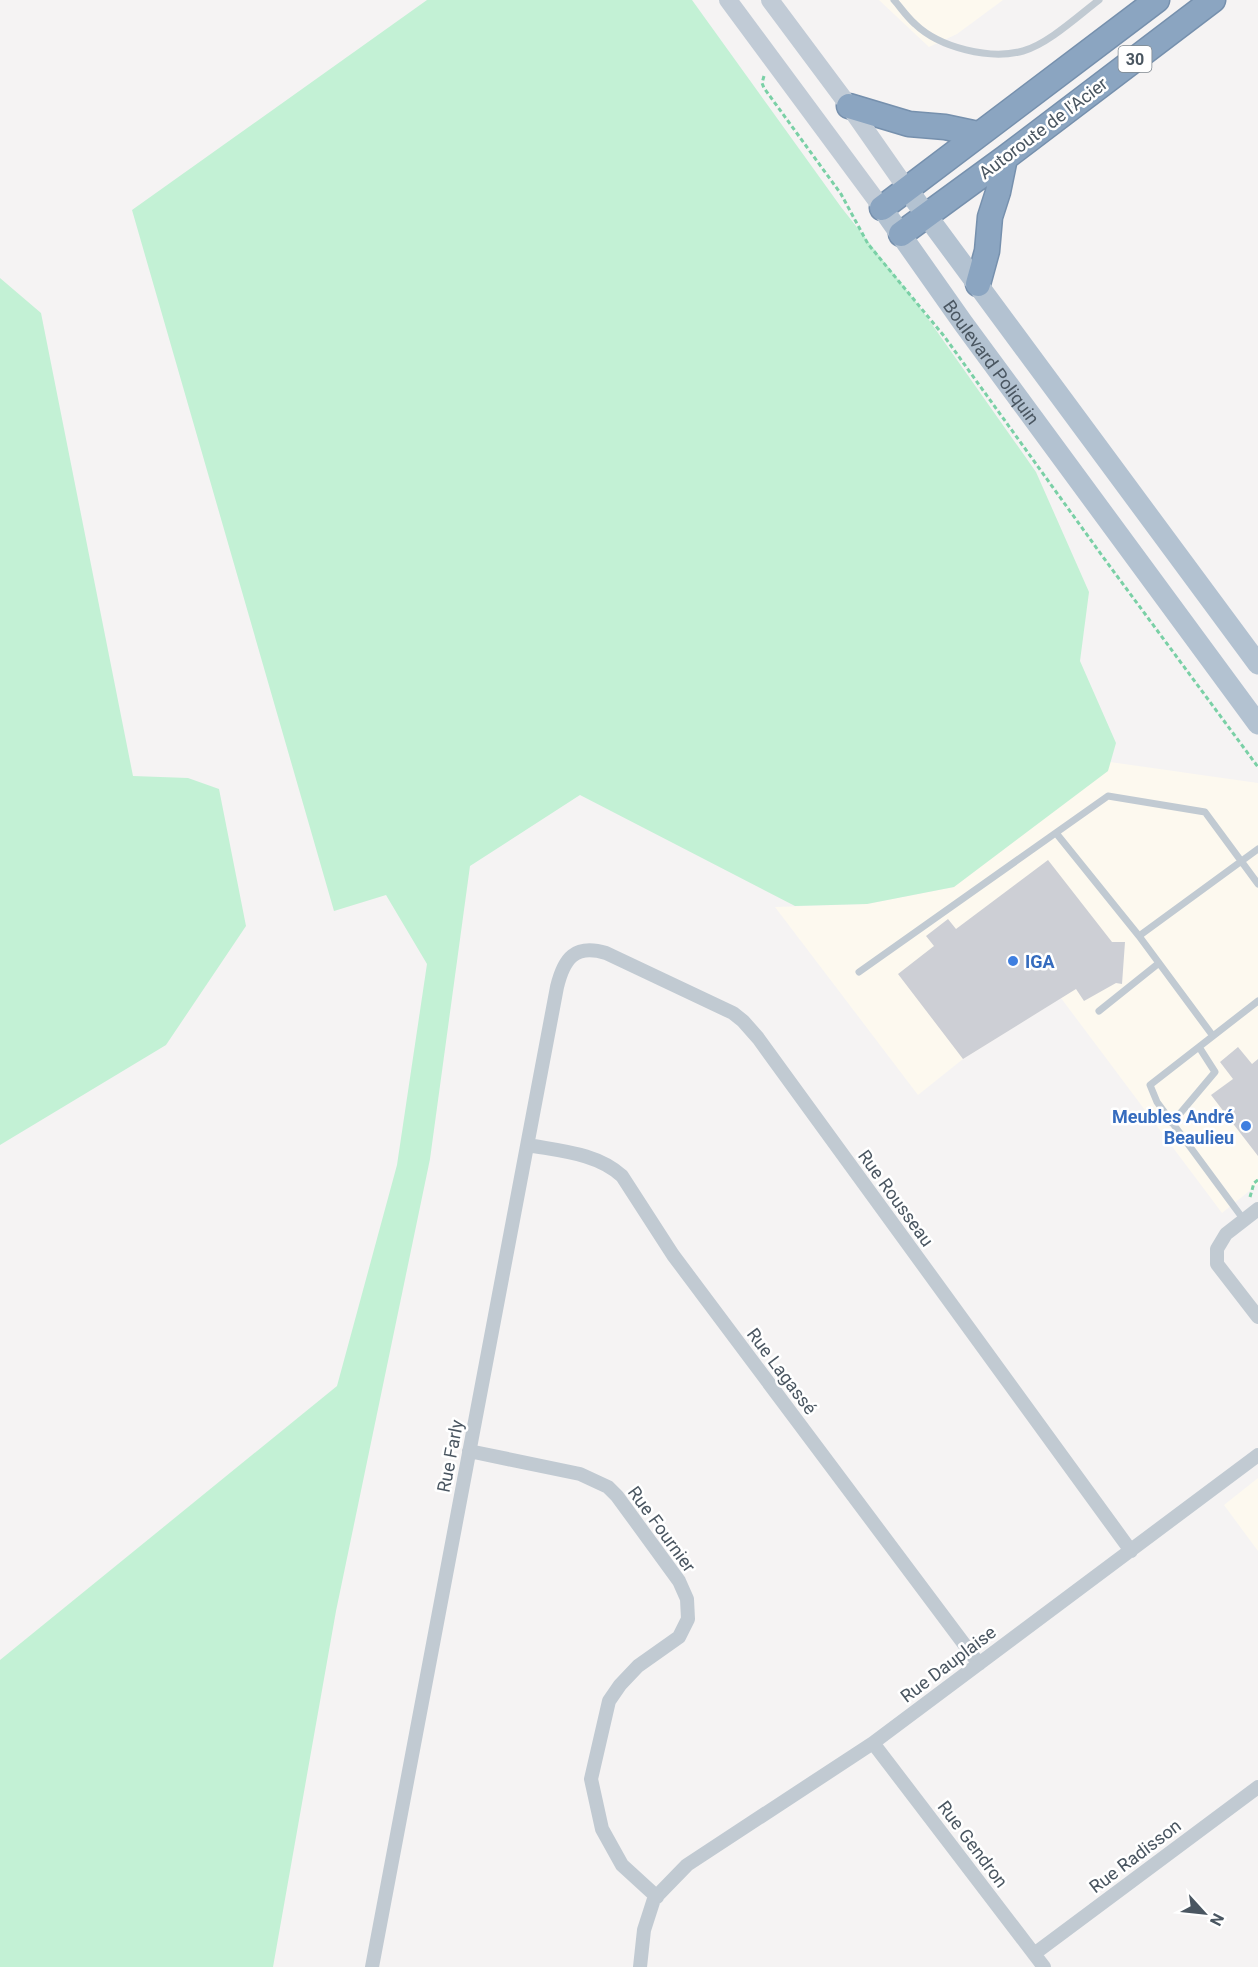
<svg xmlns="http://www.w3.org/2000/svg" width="1258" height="1967" viewBox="0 0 1258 1967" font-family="Roboto,sans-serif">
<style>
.commercial{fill:#fdf9ef}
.green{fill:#c3f1d5}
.building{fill:#cdcfd5}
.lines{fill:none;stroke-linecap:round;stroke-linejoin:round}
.highway-casing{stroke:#7690ad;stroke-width:27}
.path{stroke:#7ad0a6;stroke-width:3;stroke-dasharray:4.5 3;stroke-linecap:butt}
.lane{stroke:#c1cad2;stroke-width:7}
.street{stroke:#c1cad2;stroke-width:14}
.secondary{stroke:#c1cbd6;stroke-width:18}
.primary{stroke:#b3c2d1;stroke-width:21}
.highway{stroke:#8ba5c1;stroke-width:24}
.shop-dot{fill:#3f7fe0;stroke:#fff;stroke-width:2}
.labels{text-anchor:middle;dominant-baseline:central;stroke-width:5;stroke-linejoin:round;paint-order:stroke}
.shield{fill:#fff;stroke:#808990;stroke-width:1.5}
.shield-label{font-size:16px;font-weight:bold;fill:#4a5661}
.street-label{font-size:18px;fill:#4a5661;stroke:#fff}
.shop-label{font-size:18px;font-weight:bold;fill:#366cbe;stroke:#fff;text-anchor:start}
</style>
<rect width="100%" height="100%" fill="#f5f3f3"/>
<path class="commercial" d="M879 0H1003L957 34 929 47Z
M1110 762 1258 783V1184L1222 1213 1061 998 963 1059 918 1095 775 907 867 904 954 887 1107 771Z
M1258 1478V1551L1224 1505Z"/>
<path class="green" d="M427 0H692L841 207 919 306 1036 472 1089 592 1080 661 1116 743 1108 771 954 887 867 904 795 906 580 795 470 866 430 1159 336 1611 273 1967H0V1660L337 1386 397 1165 427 964 386 895 334 911 132 210Z
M0 278 41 313 133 776 188 778 219 789 246 926 166 1045 0 1145Z"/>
<path class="building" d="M1048 860 1112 942H1125L1122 984 1116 983 1084 1001 1076 989 963 1059 898 974 934 946 926 936 948 919 956 929Z
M1238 1047 1252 1064 1258 1059V1156L1211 1095 1233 1079 1220 1062Z"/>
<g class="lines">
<defs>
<path id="highway" d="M849 106 909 124 945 127 978 134
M882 208 1157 0
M901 234 1005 158 1213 0
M978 284 987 251 990 217 998 192 1005 158"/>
</defs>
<use href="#highway" class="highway-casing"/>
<path class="path" d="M764 76 762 83 764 88 841 194 868 244 944 336 1103 557 1258 767
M1250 1197 1254 1183 1258 1180"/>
<path class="lane" d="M894 0C901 8 907 17 915 24 940 48 990 60 1023 51 1048 44 1078 16 1099 0
M1056 833 1139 936 1213 1036
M1139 936 1258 849
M859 972 1108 796 1205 812 1258 884
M1099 1011 1159 963
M1172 1123 1215 1072 1199 1047
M1244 1220 1157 1102 1150 1085 1258 1001"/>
<path class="street" d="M528 1145C560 1151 597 1153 622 1176L673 1255 979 1664
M1258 1209 1226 1234 1217 1249V1264L1258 1317
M469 1451 580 1474 608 1487 617 1496 679 1581 687 1599 688 1619 679 1637 638 1666 620 1685 609 1701 591 1779 602 1829 622 1865 657 1897
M873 1743 1044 1967
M1034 1954 1258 1787
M372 1967 557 987C564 958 575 944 606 953L733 1013 743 1021 758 1038 1131 1551
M640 1967 644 1930 654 1899 687 1865 873 1743 1258 1455"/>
<path class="secondary" d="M728 0 882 208
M770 0 849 106 907 189"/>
<g class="primary">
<path d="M907 189 1258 664"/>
<path id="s1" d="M882 208 963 323 1258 724"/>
</g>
<use href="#highway" class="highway"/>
</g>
<g class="shop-dot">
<circle cx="1013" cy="961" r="6"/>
<circle cx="1246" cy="1126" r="6"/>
</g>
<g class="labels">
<rect class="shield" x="1118.5" y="46" width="33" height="26" rx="4.5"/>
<g class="shield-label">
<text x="1135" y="59">30</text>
</g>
<g class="street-label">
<text transform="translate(1043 128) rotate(-37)">Autoroute de l'Acier</text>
<text stroke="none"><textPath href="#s1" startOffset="189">Boulevard Poliquin</textPath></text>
<text transform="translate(896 1198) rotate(54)">Rue Rousseau</text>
<text transform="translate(782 1371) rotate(53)">Rue Lagassé</text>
<text transform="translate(450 1456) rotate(-79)">Rue Farly</text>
<text transform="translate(662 1529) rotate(54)">Rue Fournier</text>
<text transform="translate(948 1664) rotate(-37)">Rue Dauplaise</text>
<text transform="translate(973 1844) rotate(53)">Rue Gendron</text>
<text transform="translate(1135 1856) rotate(-37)">Rue Radisson</text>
</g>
<g class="shop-label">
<text x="1025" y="961">IGA</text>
<text x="1234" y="1116" text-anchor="end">Meubles André<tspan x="1234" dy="21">Beaulieu</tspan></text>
</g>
</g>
<g transform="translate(1204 1913) rotate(117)" stroke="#ffffff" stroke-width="4.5" paint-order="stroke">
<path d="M0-4.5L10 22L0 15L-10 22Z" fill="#4a5661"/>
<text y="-9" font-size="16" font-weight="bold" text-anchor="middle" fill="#4a5661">N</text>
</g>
</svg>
